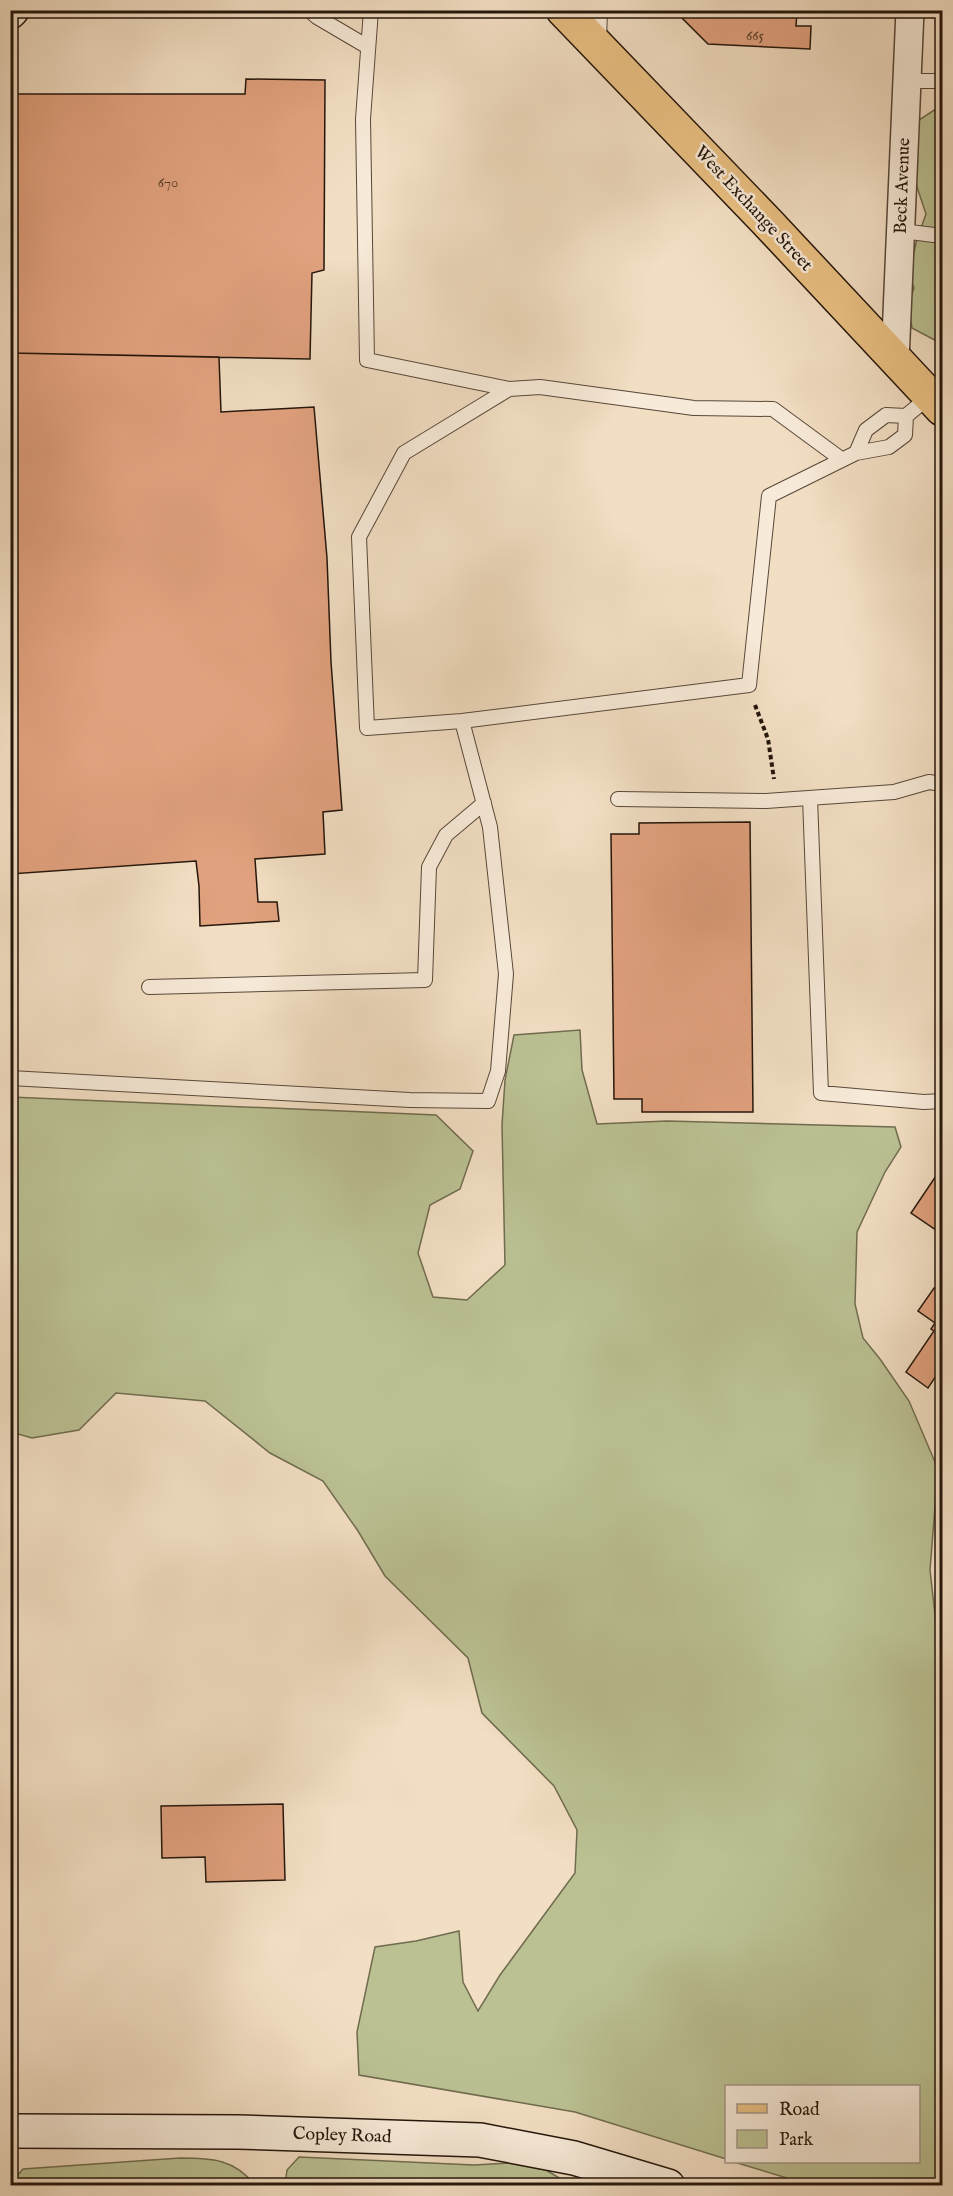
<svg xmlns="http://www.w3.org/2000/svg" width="953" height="2196" viewBox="0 0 953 2196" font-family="'IM FELL English',serif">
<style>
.green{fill:#bbc193;stroke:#706c4f;stroke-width:1.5}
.building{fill:#e1a17e;stroke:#24160b;stroke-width:1.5}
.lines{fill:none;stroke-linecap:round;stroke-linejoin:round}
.lane-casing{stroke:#584839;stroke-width:16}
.street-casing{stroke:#584839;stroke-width:30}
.secondary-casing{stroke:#24160b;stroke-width:36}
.primary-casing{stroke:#24160b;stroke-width:36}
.path{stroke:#24160b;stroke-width:4;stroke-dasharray:4.5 3;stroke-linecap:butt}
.lane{stroke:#f7ead8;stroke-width:14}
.street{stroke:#f7ead8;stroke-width:27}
.secondary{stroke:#f7ead8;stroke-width:33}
.primary{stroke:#e9bf82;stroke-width:33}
.labels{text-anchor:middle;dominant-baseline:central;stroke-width:5;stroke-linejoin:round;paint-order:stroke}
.number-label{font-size:15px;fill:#533928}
.street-label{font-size:18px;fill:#24160b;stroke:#f7ead8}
</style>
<rect width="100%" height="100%" fill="#f2dec3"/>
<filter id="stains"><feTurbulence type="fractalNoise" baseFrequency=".00333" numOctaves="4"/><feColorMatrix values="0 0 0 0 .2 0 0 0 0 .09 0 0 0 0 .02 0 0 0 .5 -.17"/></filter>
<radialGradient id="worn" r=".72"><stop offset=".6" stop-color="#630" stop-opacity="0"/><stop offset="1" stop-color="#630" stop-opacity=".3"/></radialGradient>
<path class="green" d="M942 105V344L912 328 908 305 914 288 909 274 917 239 926 214 917 187 910 149 919 120Z
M580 1030 582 1070 597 1124 667 1121 895 1127 901 1147 885 1172 857 1232 855 1304 863 1338 880 1359 909 1401 938 1469 930 1570 939 1650 942 1667V2185H810L734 2162H918V2086H726V2159L575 2112 359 2075 357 2032 375 1947 416 1941 459 1931 463 1982 478 2011 500 1975 575 1873 577 1830 554 1786 482 1713 468 1658 385 1576 358 1531 323 1481 270 1453 205 1401 116 1393 79 1430 32 1438 11 1432V1097L436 1115 473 1151 460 1189 430 1205 418 1253 433 1297 467 1300 505 1265 502 1125 505 1080 514 1035Z
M299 2157 474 2165 509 2163 546 2170 571 2185H285L287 2170Z
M180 2158C212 2158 234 2159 255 2185H11L12 2182 23 2169Z"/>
<path class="building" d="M677 10 797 11 796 26H811L810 49 708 44 676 12Z
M246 79 325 80 324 270 312 273 310 359 10 353V94H245Z
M10 353 219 357 221 412 314 407 327 558 331 662 342 810 323 812 325 854 255 859 258 902H277L279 921 200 926 199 886 196 861 10 874Z
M750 822 753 1112H642V1099H614L611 834H639V823Z
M942 1167V1234L911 1213Z
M934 1288 942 1295V1367L928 1388 906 1372 934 1331 931 1329 935 1323 918 1311Z
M283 1804 285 1880 206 1882 205 1857 162 1858 161 1806Z"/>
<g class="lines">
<defs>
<path id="lane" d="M309 10 317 17 368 47
M371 10 363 119 367 360 509 389 404 453 359 537 367 728 462 721
M599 41 600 10
M908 81H942
M902 231 942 236
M509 389 540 387 694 408 773 409 841 459
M856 453 866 430 886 415 906 416 930 396
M810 798 821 1093 924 1102 942 1101
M618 799 766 801 894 792 929 782 942 784
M149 987 425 980 429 867 446 835 484 803
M10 1078 410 1100 488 1101 498 1071 506 974 490 827 462 721 749 685 769 496 856 453 889 447 905 435 906 416"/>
<path id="street" d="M895 361 910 10"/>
<path id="secondary" d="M10 12 12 10
M10 2131 238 2132 480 2140 574 2158 668 2186"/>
<path id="primary" d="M563 10 767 222 942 409"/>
</defs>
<use href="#lane" class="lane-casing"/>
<use href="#street" class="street-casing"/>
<use href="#secondary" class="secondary-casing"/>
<use href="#primary" class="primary-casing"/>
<path class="path" d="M755 705 768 739 774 779"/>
<use href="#lane" class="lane"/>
<use href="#street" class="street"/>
<use href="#secondary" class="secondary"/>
<use href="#primary" class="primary"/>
</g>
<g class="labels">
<g class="number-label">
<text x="755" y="35">665</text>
<text x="168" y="182">670</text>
</g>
<g class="street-label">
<text transform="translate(903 186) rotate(-88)">Beck Avenue</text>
<text transform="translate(753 209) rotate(47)">West Exchange Street</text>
<text transform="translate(342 2136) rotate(2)">Copley Road</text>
</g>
</g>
<rect width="953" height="2196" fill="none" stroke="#f2dec3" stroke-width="36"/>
<rect x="12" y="12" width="929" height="2172" fill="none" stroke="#24160b" stroke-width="3"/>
<rect x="18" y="18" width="917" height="2160" fill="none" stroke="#24160b" stroke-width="1.5"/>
<rect x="725" y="2085" width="195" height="78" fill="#f7ead8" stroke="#a39586" stroke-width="1.5"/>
<rect x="737" y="2104" width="30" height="9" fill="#e9bf82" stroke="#a39586" stroke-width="1.5"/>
<text x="779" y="2115" font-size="18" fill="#24160b">Road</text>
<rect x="737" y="2130" width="30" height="18" fill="#bbc193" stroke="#a39586" stroke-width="1.5"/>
<text x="779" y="2145" font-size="18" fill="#24160b">Park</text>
<rect width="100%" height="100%" filter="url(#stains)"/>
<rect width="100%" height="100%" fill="url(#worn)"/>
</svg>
